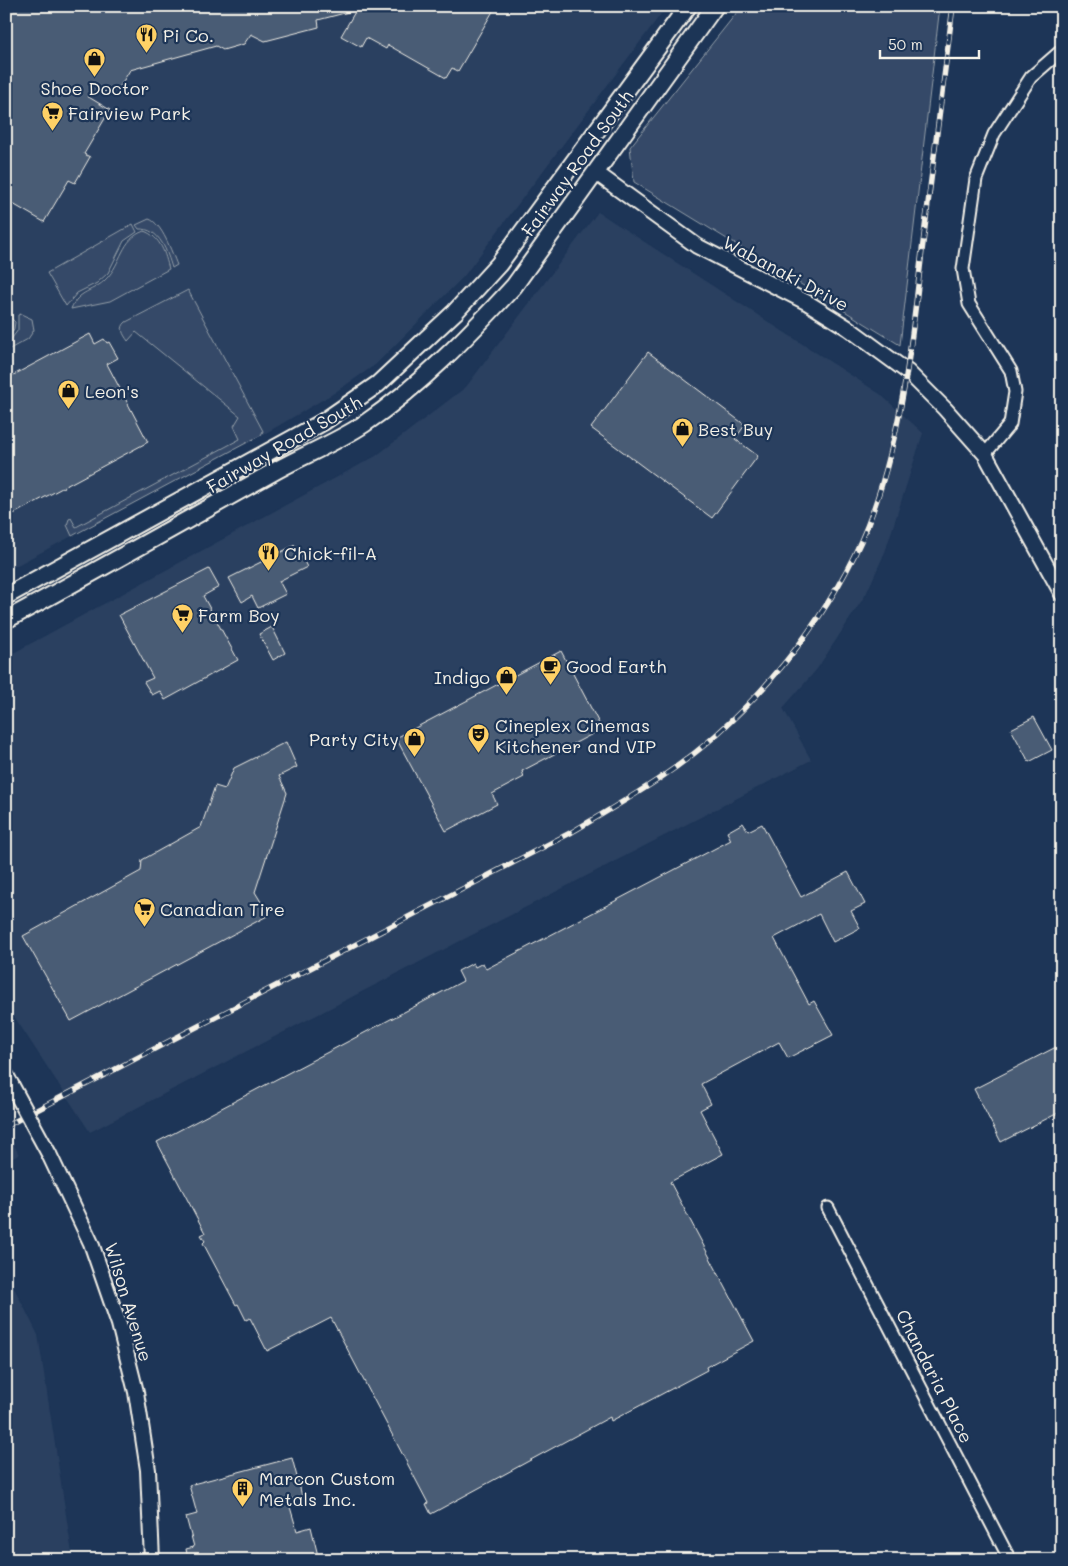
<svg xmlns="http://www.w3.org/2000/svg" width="1068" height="1566" viewBox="0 0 1068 1566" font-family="Mali,sans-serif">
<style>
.built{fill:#2a4060}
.green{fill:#354a67;stroke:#949ea8}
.building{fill:#485b74;stroke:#f4f1e8}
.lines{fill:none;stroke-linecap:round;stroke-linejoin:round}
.minor-casing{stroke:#f4f1e8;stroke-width:15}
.tertiary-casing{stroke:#f4f1e8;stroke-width:18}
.secondary-casing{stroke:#f4f1e8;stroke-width:20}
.minor{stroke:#1d3557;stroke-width:11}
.tertiary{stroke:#1d3557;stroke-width:14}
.secondary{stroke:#1d3557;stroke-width:16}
.rail-casing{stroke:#f4f1e8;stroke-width:5.5}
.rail{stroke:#1d3557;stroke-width:4;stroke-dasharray:11;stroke-linecap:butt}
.tertiary-bridge-casing{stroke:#f4f1e8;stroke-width:18;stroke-linecap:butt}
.tertiary-bridge{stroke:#1d3557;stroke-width:14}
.labels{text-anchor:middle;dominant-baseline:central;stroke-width:4.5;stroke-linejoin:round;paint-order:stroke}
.poi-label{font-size:18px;fill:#f4f1e8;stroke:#1d3557;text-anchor:start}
.street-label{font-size:18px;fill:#f4f1e8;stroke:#1d3557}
</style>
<rect width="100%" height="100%" fill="#1d3557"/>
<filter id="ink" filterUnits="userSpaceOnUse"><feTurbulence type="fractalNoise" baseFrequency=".02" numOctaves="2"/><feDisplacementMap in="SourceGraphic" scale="10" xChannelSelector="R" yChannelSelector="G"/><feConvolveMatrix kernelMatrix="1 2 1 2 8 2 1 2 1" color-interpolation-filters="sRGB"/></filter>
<g filter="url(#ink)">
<path class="built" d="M6 6H667L464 276 375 365 334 393 261 436 6 571Z
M598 212 880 394 923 433 885 552 866 594 817 669 783 708 811 760 90 1132 6 1004V657L376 456 466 387Z
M6 1128 19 1155 6 1161Z
M6 1272 38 1335 73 1560H6Z"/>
<path class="green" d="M742 6H940L900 345 634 182 630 147Z
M149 219C162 223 172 253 177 265L172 268C167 252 160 228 139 229L136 225Z
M133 224 137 232 124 241 108 273 97 283 77 293 66 306 47 273Z
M144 231C161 237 165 254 169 269L110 301 71 309C78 290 94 292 106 279 122 263 121 239 144 231Z
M188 290 263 431 261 435 72 536 67 525 69 519 71 518 76 527 240 439 234 426 240 416 136 332 128 341C123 334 119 328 126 322Z
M21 314 32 319 34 330 28 339 6 351V346L18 330V315Z
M11 318 15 322 14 329 6 340V320Z"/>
<path class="building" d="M6 6H357V8L358 6H496L458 71 452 68 446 78 388 45 386 49 366 38 361 47 341 36 356 10 318 20 319 27 265 41 251 34 244 44 223 50 216 46 130 70 119 88 87 96 110 110 84 154 90 157 75 183 69 180 44 222 6 200Z
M90 334 95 344 104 339 107 343 109 342 118 358 107 364 148 442 6 518V379Z
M648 352 745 425 735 439 758 456 712 518 591 428Z
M295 545 307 567 279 581 286 594 258 608 252 596 242 602 229 578Z
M209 569 219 587 203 596 238 660 165 700 160 691 152 695 144 682 153 678 119 615Z
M272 627 285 653 273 660 259 634Z
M561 651 602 729 522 771 524 777 492 794 497 804 446 831 396 738Z
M1034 717 1052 750 1029 762 1011 729Z
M286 742 297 767 279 776 287 793 255 892 269 915 71 1021 23 936 141 871 142 860 201 827 215 786 225 789 234 768Z
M743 823 748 831 762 824 801 897 848 872 865 904 851 911 860 928 833 942 819 914 774 938 809 1004 814 1001 833 1035 788 1058 779 1042 701 1084 711 1104 700 1110 723 1154 670 1182 754 1341 706 1367 707 1370 611 1421 610 1417 431 1514 426 1504 428 1503 331 1318 267 1351 250 1318 246 1320 238 1304 236 1305 203 1243 205 1241 201 1235 205 1233 157 1142 463 981 458 971 473 963 475 967 483 963 486 969 731 840 727 832Z
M1062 1044V1111L1001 1142 974 1089Z
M292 1458 302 1496 288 1500 297 1531 311 1527 319 1560H188L186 1549 194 1547 186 1517 197 1514 189 1485Z"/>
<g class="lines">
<defs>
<path id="minor" d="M985 454 1010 424 1015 392 1011 371 969 304 963 269 976 179 994 134 1031 77 1062 50
M828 1208 1010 1560"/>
<path id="tertiary" d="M595 172 697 246 808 303 848 328 908 372 945 409 985 454 1062 594
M6 1075 11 1084
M49 1154 91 1243 119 1324 136 1392 148 1470 152 1560"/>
<path id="secondary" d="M6 596 323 422 378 384 455 312 499 264 688 6
M6 620C97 571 187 520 277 470 306 454 337 442 364 424 420 386 469 335 514 286L715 6"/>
</defs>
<use href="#minor" class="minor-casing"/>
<use href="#tertiary" class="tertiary-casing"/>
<use href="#secondary" class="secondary-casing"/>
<use href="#minor" class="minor"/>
<use href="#tertiary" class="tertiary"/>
<use href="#secondary" class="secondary"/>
<defs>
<path id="rail" d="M6 1126 572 832C622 802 673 774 716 735 782 676 843 595 873 511 903 427 912 339 922 251 932 169 943 88 953 6"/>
</defs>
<use href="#rail" class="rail-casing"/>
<use href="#rail" class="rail"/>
<defs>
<path id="tertiary-bridge" d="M11 1084 49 1154"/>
</defs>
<use href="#tertiary-bridge" class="tertiary-bridge-casing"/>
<use href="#tertiary-bridge" class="tertiary-bridge"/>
</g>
</g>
<defs>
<symbol id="restaurant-pin" viewBox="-11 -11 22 30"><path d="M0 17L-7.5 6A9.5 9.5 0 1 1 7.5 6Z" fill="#ffd166" stroke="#1d3557"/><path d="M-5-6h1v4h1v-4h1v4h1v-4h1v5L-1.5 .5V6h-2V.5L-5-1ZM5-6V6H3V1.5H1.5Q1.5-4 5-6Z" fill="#111"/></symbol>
<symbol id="shop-pin" viewBox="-11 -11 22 30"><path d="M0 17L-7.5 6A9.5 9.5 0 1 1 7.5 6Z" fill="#ffd166" stroke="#1d3557"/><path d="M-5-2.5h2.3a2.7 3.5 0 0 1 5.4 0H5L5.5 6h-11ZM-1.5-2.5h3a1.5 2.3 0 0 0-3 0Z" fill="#111"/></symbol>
<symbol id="supermarket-pin" viewBox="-11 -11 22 30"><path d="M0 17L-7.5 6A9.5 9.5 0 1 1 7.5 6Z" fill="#ffd166" stroke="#1d3557"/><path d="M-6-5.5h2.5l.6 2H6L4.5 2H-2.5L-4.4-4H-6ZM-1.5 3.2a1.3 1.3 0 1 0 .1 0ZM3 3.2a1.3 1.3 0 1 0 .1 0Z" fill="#111"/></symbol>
<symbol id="cafe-pin" viewBox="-11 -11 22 30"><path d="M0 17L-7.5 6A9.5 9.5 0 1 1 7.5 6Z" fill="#ffd166" stroke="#1d3557"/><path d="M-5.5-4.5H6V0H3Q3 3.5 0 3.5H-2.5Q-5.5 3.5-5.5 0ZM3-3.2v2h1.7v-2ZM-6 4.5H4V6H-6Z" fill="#111"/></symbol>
<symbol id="theatre-pin" viewBox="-11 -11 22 30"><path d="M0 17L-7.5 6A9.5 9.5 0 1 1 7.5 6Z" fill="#ffd166" stroke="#1d3557"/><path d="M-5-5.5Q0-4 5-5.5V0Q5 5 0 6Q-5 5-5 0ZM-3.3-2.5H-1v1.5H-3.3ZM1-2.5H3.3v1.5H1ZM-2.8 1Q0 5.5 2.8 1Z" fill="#111"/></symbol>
<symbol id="building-pin" viewBox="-11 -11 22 30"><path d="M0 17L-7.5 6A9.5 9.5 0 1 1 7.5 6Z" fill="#ffd166" stroke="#1d3557"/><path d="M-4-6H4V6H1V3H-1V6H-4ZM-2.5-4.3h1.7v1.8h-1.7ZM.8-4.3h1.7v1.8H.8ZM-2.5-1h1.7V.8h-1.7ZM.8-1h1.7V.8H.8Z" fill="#111"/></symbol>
</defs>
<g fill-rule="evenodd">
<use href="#restaurant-pin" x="134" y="22" width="25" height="34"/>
<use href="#shop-pin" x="82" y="46" width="25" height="34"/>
<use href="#supermarket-pin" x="40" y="100" width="25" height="34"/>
<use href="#shop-pin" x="56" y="378" width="25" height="34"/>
<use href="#shop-pin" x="670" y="416" width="25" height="34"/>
<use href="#restaurant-pin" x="256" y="540" width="25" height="34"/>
<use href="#supermarket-pin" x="170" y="602" width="25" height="34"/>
<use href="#cafe-pin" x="538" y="654" width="25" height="34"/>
<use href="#shop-pin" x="494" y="664" width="25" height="34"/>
<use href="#theatre-pin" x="466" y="722" width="25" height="34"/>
<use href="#shop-pin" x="402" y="726" width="25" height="34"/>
<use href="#supermarket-pin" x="132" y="896" width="25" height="34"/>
<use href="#building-pin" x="230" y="1476" width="25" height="34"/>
</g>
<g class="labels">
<g class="poi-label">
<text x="163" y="35">Pi Co.</text>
<text x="95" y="88" text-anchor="middle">Shoe Doctor</text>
<text x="68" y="113">Fairview Park</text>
<text x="85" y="391">Leon's</text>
<text x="698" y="429">Best Buy</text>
<text x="284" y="553">Chick-fil-A</text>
<text x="198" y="615">Farm Boy</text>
<text x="566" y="666">Good Earth</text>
<text x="490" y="677" text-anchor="end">Indigo</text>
<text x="495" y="725">Cineplex Cinemas<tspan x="495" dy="21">Kitchener and VIP</tspan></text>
<text x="399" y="739" text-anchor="end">Party City</text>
<text x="160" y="909">Canadian Tire</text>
<text x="259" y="1478">Marcon Custom<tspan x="259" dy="21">Metals Inc.</tspan></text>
</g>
<g class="street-label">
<text transform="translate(577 163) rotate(-54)">Fairway Road South</text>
<text transform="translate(786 273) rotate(28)">Wabanaki Drive</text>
<text transform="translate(284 444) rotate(-30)">Fairway Road South</text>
<text transform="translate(129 1302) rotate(73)">Wilson Avenue</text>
<text transform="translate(935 1376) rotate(63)">Chandaria Place</text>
</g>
</g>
<rect width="1068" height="1566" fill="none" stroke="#1d3557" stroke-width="25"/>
<rect x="12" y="12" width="1043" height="1541" fill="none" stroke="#f4f1e8" stroke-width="2" filter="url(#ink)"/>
<path d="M880 50v8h99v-8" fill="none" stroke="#f4f1e8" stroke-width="2.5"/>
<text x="888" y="50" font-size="15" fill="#f4f1e8" stroke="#1d3557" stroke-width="4" paint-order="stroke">50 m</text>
</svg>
